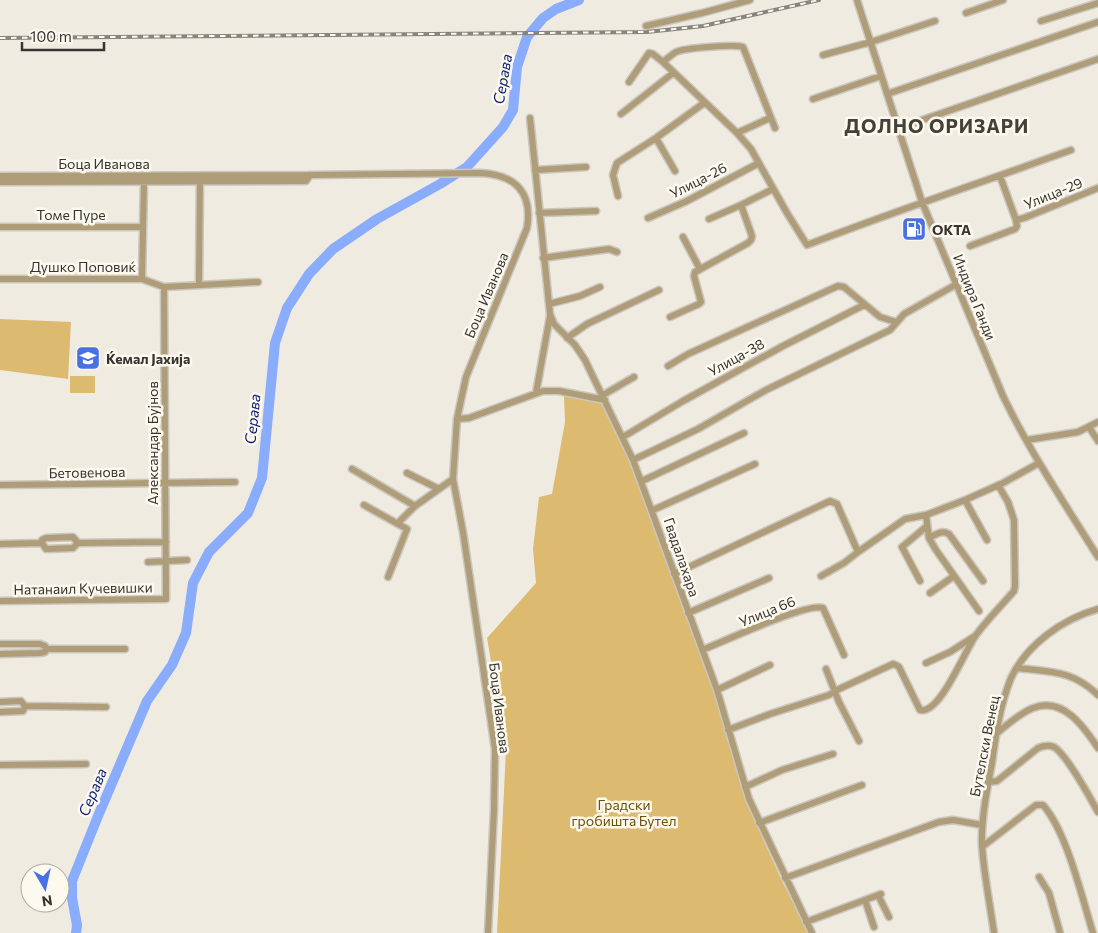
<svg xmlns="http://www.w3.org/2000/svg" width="1098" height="933" viewBox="0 0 1098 933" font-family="Commissioner,sans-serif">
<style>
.green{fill:#dcbb71}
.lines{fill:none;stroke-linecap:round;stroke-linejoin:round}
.river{stroke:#8aacfc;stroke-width:10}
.minor-casing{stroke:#cbc7be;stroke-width:9}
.minor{stroke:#ae9d78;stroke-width:6}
.rail-casing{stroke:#87847d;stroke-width:4}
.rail{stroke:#fdf9ef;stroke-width:2;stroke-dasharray:5.5;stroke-linecap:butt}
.labels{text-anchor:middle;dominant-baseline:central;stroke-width:5;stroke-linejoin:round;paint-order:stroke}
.street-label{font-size:14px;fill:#373531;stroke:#fdf9ef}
.poi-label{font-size:14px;font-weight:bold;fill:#373531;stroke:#fdf9ef;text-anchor:start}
.park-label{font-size:14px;fill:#6c5103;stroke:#fdf9ef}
.water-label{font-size:15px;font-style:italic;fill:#091b75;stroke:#fdf9ef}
.district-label{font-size:19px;font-weight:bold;letter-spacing:1px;fill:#444139;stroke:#fdf9ef}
</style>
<rect width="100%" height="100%" fill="#f0ebe1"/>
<path class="green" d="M0 319 71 322 68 379 0 370Z
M70 376H95V393H70Z
M564 396 601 403 627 454 719 703 747 804 783 883 809 933H497L506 750 487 638 536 583 533 549 539 497 552 494 565 422Z"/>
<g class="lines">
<path class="river" d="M76 933 77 925 72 898V881L98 816 147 701 172 665 186 633 193 583 209 552 248 513 262 478 275 343 287 308 309 274 333 249 377 219 440 184 467 167 503 127 513 110 517 67 527 37 543 18 556 9 579 0"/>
<defs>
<path id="minor" d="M857 0 922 202 1003 396C1030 452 1065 504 1098 557
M966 13 1003 0
M1041 21 1098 3
M646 26 702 13 750 0
M823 55 871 42 935 21
M663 62C667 59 671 55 676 52 684 48 735 44 743 47L775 128
M629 82 649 53 653 54 663 62 737 133 751 149 787 213 807 245C895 211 983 182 1071 150
M887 94 1098 22
M813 99 881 76
M621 114 673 73
M530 118 550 314 554 324 575 345 585 360 633 460 717 690 749 799 812 933
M899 128 1098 59
M737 133 770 118
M656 138 675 171
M535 170 586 167
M0 176 310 175 481 173C515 175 533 192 527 228L466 377 457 419 453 479 463 532 495 749 494 810 488 933
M1000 176 1016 220
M0 182 306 181 310 175
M618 196 613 175 617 163 656 138 704 103
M539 213 596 211
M648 218 687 201 759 163
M709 219 741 205 773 189
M0 227H143
M683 237 700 269
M970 246 1015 229 1017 226 1016 220 1024 218 1098 188
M543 258 609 249 617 252
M0 279H142L164 287 258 282
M142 279 144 182
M199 284 200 178
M549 304 580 296 600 287
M670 317 699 304 701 302 694 276 695 272 748 243 751 240 752 236 741 205
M567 338 587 324 659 290
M668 366 688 354 838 286 844 287 880 317 896 322
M536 393 550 316
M603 395 634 377
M457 419 469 418 543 391H559L605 400
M1089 427 1098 441
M623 437 683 401 783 346 864 305
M1027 440 1078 432 1098 422
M633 460 698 429 766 390 890 330 904 314 957 284
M352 469 415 506
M407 473 439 489
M642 481 744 433
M0 485 235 482
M965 500 987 540
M364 505 407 529 388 577
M653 510 755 464
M926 515 929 538 936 550 979 611
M398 523 415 506 453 479
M929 538C936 534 942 530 949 534L983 581
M42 543V540L46 538 73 537 78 543
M0 544 42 543 46 549 73 548 78 543 166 542
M148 562 187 560
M674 574 830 501 837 504 858 552
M821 576 844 563 858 552 905 519 926 515 965 500 1003 483 1039 463
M920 581 902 547 927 526
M930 593 954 576
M0 601 166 599 164 287
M688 613 769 578
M0 644H40L45 646 46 649
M702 650C723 642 807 602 823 608L844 655
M0 654 40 653 45 652 46 649H125
M926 663 950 652 975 636
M1017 668C1051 672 1072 670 1098 695
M826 669 839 702 859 741
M717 690 770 665
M0 702 21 701 25 706
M0 712 23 711 25 706 106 707
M728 730 770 714 829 695 839 689 893 664 896 665 899 667 920 710C940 715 965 650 976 635 987 620 1001 606 1014 591L1015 586 1014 520 1008 502 998 485
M997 733C1008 724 1020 713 1033 708 1063 696 1084 727 1098 748
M0 765 86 764
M988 782 997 781 1002 777 1038 748C1043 746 1049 745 1054 747 1066 754 1091 799 1098 812
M745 787 782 770 833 754
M759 823 862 785
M982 847 1036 805H1043C1067 832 1082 898 1093 933
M1039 877 1049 893 1060 933
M785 878 939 822 953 820 982 825
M878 895 889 917
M865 900 874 927
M806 922 881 894
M994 933C990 904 984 875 982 846 981 819 987 790 992 763 996 734 1000 705 1011 678 1027 644 1063 619 1098 609"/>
</defs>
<use href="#minor" class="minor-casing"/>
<use href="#minor" class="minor"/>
<defs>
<path id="rail" d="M0 38 647 32 703 26 819 0"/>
</defs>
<use href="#rail" class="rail-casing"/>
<use href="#rail" class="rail"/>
</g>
<defs>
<symbol id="fuel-square" viewBox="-11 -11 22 22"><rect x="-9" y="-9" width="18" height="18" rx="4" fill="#4871e4" stroke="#fdf9ef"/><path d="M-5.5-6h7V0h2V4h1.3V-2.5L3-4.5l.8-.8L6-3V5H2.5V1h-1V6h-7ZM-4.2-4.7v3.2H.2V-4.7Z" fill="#fff"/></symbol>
<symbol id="school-square" viewBox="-11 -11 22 22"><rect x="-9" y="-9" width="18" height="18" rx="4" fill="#4871e4" stroke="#fdf9ef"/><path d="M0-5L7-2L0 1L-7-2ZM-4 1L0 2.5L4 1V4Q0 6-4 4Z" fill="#fff"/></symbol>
</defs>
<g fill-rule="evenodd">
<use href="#fuel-square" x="900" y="215" width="28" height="28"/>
<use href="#school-square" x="74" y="344" width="28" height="28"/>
</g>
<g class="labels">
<g class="street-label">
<text x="104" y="163">Боца Иванова</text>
<text transform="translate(698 180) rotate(-27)">Улица-26</text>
<text transform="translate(1053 193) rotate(-22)">Улица-29</text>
<text x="71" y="214">Томе Пуре</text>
<text x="83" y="266">Душко Поповиќ</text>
<text transform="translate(486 295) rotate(-67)">Боца Иванова</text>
<text transform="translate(975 297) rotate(68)">Индира Ганди</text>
<text transform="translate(736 357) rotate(-29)">Улица-38</text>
<text transform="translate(152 443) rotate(-90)">Александар Бујнов</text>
<text transform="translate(87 472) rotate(-1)">Бетовенова</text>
<text transform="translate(682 557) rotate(71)">Гвадалахара</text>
<text transform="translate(83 588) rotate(-1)">Натанаил Кучевишки</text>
<text transform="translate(767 611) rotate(-22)">Улица 66</text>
<text transform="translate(500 708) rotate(83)">Боца Иванова</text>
<text transform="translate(984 746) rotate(-79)">Бутелски Венец</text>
</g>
<g class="poi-label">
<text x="932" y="229">ОКТА</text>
<text x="106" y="358">Ќемал Јахија</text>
</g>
<g class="park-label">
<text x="624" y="804">Градски<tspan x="624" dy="16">гробишта Бутел</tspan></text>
</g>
<g class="water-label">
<text transform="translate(502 79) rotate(-80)">Серава</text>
<text transform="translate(252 419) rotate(-84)">Серава</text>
<text transform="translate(92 792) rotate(-67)">Серава</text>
</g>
<g class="district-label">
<text x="937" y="125">ДОЛНО ОРИЗАРИ</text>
</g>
</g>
<g transform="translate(45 888) rotate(171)"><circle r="24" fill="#fdf9ef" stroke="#aeaba3"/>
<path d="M0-4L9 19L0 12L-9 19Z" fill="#4871e4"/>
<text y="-8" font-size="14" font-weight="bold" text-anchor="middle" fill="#373531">N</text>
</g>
<path d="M22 42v8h82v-8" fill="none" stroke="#373531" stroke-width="2.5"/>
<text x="30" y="42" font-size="15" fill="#373531" stroke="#fdf9ef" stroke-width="4" paint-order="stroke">100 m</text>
</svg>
